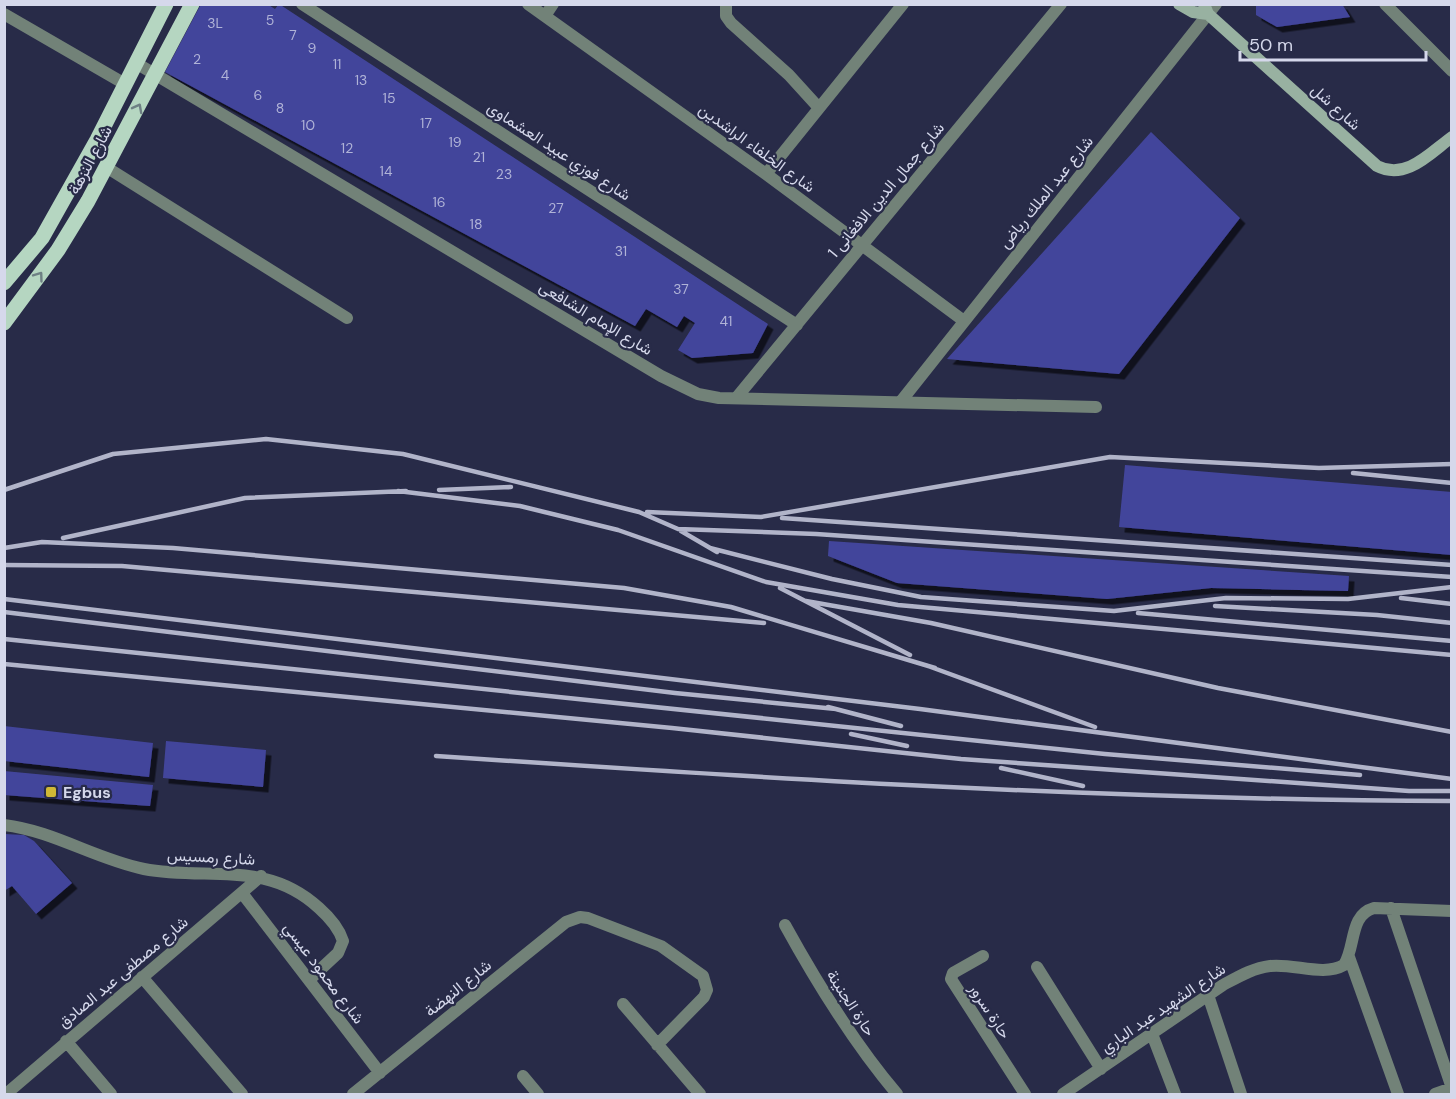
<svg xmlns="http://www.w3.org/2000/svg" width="1456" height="1099" viewBox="0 0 1456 1099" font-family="'DM Sans',Vazirmatn,sans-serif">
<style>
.building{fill:#43459b;filter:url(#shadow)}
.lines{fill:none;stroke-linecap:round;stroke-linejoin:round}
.street{stroke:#728278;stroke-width:12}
.secondary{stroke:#98b1a1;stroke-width:12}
.primary{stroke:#b5d6c1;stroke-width:15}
.rail{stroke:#b1b4c9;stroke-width:4.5}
.oneway{stroke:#6e8084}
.poi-dot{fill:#d0b836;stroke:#282b48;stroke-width:2}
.labels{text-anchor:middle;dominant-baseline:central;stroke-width:4.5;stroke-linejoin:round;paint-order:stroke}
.number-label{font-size:14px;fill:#b0b3d7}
.street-label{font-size:16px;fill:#d5d8eb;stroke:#282b48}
.poi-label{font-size:16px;font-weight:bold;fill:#d5d8eb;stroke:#282b48;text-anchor:start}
</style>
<defs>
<filter id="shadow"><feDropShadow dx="5.5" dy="5.5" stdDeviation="0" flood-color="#0009"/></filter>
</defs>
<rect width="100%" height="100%" fill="#282b48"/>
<path class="building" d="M201 4H267L275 9 279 4 768 324 753 353 692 358 678 350 695 323 684 316 677 327 646 309 635 326 165 72Z
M1256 4H1342L1350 17 1277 27 1256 15Z
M1151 132 1240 218 1119 374 947 359Z
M1125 465 1452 492V555L1119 527Z
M829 541 1349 576 1348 591 1211 588 1107 599 897 583 828 556Z
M4 726 153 743 149 777 4 761Z
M166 741 266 750 263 787 163 778Z
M4 771 153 785 150 806 4 795Z
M4 834 24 835 34 841 72 883 36 914 12 886 4 891Z"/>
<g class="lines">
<path class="street" d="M302 4 797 325
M528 4 766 174 964 321
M726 4V16L731 23 789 75 819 108
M1385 4 1452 71
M4 14 125 84
M545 16 553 4
M136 63 661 376 698 394 719 398 1096 407
M106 167 347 318
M766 174 903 4
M737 397 1061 4
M902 400 1216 4
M4 825C54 831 95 859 144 869 208 881 266 859 319 908 328 916 339 928 343 941L338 953 309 980
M242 893 380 1073
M1391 908 1452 1088 1435 1094
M785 925C818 985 853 1042 897 1094
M983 956 953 973 951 979 1025 1094
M1349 957 1398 1094
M1037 967 1101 1069
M142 977 242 1094
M1208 995 1241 1094
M623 1004 700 1094
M1152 1034 1175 1094
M66 1041 111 1094
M523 1076 538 1094
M6 1094 261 876
M353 1094 566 922 580 917 588 918 661 946 703 976 707 990 704 997 657 1045
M1063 1094 1223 985C1238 977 1253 968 1270 966 1294 963 1323 977 1344 965 1356 946 1349 915 1374 908L1452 911"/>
<path class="secondary" d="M1179 4 1193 12 1208 14
M1204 4 1208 14 1377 166C1406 181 1430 153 1452 137"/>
<path class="primary" d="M4 283 42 238 97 140 166 4
M4 323 58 250 88 201 192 4"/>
<path class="rail" d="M1353 473 1452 483
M4 490 113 454 266 439 403 454 639 512 678 529 816 534 1452 577
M439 490 511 487
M398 491 520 506 618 530 766 582 898 605 1452 655
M647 512 761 517 1110 457 1319 468 1452 464
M782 518 1452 565
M681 531 717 552
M63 538 245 498 406 491
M4 548 42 542 173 548 624 588 731 607 935 668
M710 548 832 579 921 597 1114 611 1226 598 1348 599 1452 587
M4 565 122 566 764 623
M780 588 910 655
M1401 598 1452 604
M4 599 920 709 1452 779
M806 601 931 623 1218 688 1452 732
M1215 606 1377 615 1452 623
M4 612 675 693 836 709
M1138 613 1452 641
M4 639 1105 754 1360 775
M4 664 672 728 961 759 1409 791H1452
M928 666 1095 727
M828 707 901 726
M851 734 907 746
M436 756C774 779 1112 800 1452 801
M1001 768 1083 786"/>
</g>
<defs><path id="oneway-chevron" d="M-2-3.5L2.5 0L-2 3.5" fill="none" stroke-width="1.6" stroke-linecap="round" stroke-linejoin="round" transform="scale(1.5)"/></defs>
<g class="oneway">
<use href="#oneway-chevron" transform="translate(138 108) rotate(-62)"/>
<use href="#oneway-chevron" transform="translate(39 276) rotate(-54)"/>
</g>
<rect class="poi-dot" x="45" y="786" width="12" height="12" rx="3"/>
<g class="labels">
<g class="number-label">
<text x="270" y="20">5</text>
<text x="215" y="23">3L</text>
<text x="293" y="35">7</text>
<text x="312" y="48">9</text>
<text x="197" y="59">2</text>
<text x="337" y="64">11</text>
<text x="225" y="75">4</text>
<text x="361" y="80">13</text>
<text x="258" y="95">6</text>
<text x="389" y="98">15</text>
<text x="280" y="108">8</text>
<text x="426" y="123">17</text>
<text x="308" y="125">10</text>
<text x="455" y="142">19</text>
<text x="347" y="148">12</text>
<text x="479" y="157">21</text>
<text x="386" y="171">14</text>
<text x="504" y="174">23</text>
<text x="439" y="202">16</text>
<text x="556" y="208">27</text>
<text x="476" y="224">18</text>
<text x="621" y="251">31</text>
<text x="681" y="289">37</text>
<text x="726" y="321">41</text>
</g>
<g class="street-label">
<text transform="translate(1336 107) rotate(42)">شارع شل</text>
<text transform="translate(757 148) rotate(36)">شارع الخلفاء الراشدين</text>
<text transform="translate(559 151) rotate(33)">شارع فوزي عبيد العشماوى</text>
<text transform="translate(90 160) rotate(-62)">شارع النزهة</text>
<text transform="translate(886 190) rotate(-50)">شارع جمال الدين الافغانى 1</text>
<text transform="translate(1046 192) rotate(-51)">شارع عبد الملك رياض</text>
<text transform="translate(596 318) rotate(31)">شارع الإمام الشافعى</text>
<text transform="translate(211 857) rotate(3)">شارع رمسيس</text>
<text transform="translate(123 972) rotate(-40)">شارع مصطفى عبد الصادق</text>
<text transform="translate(324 973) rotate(53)">شارع محمود عيسي</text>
<text transform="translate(458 988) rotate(-39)">شارع النهضة</text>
<text transform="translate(851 1003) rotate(57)">حارة الجنينة</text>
<text transform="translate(1163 1008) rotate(-34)">شارع الشهيد عبد الباري</text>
<text transform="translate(990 1011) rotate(57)">حارة سرور</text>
</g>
<g class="poi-label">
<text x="63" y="792">Egbus</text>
</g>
</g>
<rect width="1456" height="1099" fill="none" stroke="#d5d8eb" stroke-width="12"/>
<path d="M1240 51v9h186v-9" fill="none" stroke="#d5d8eb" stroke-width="3"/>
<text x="1249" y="51" font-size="18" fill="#d5d8eb" stroke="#282b48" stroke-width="4.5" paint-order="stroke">50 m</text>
</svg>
